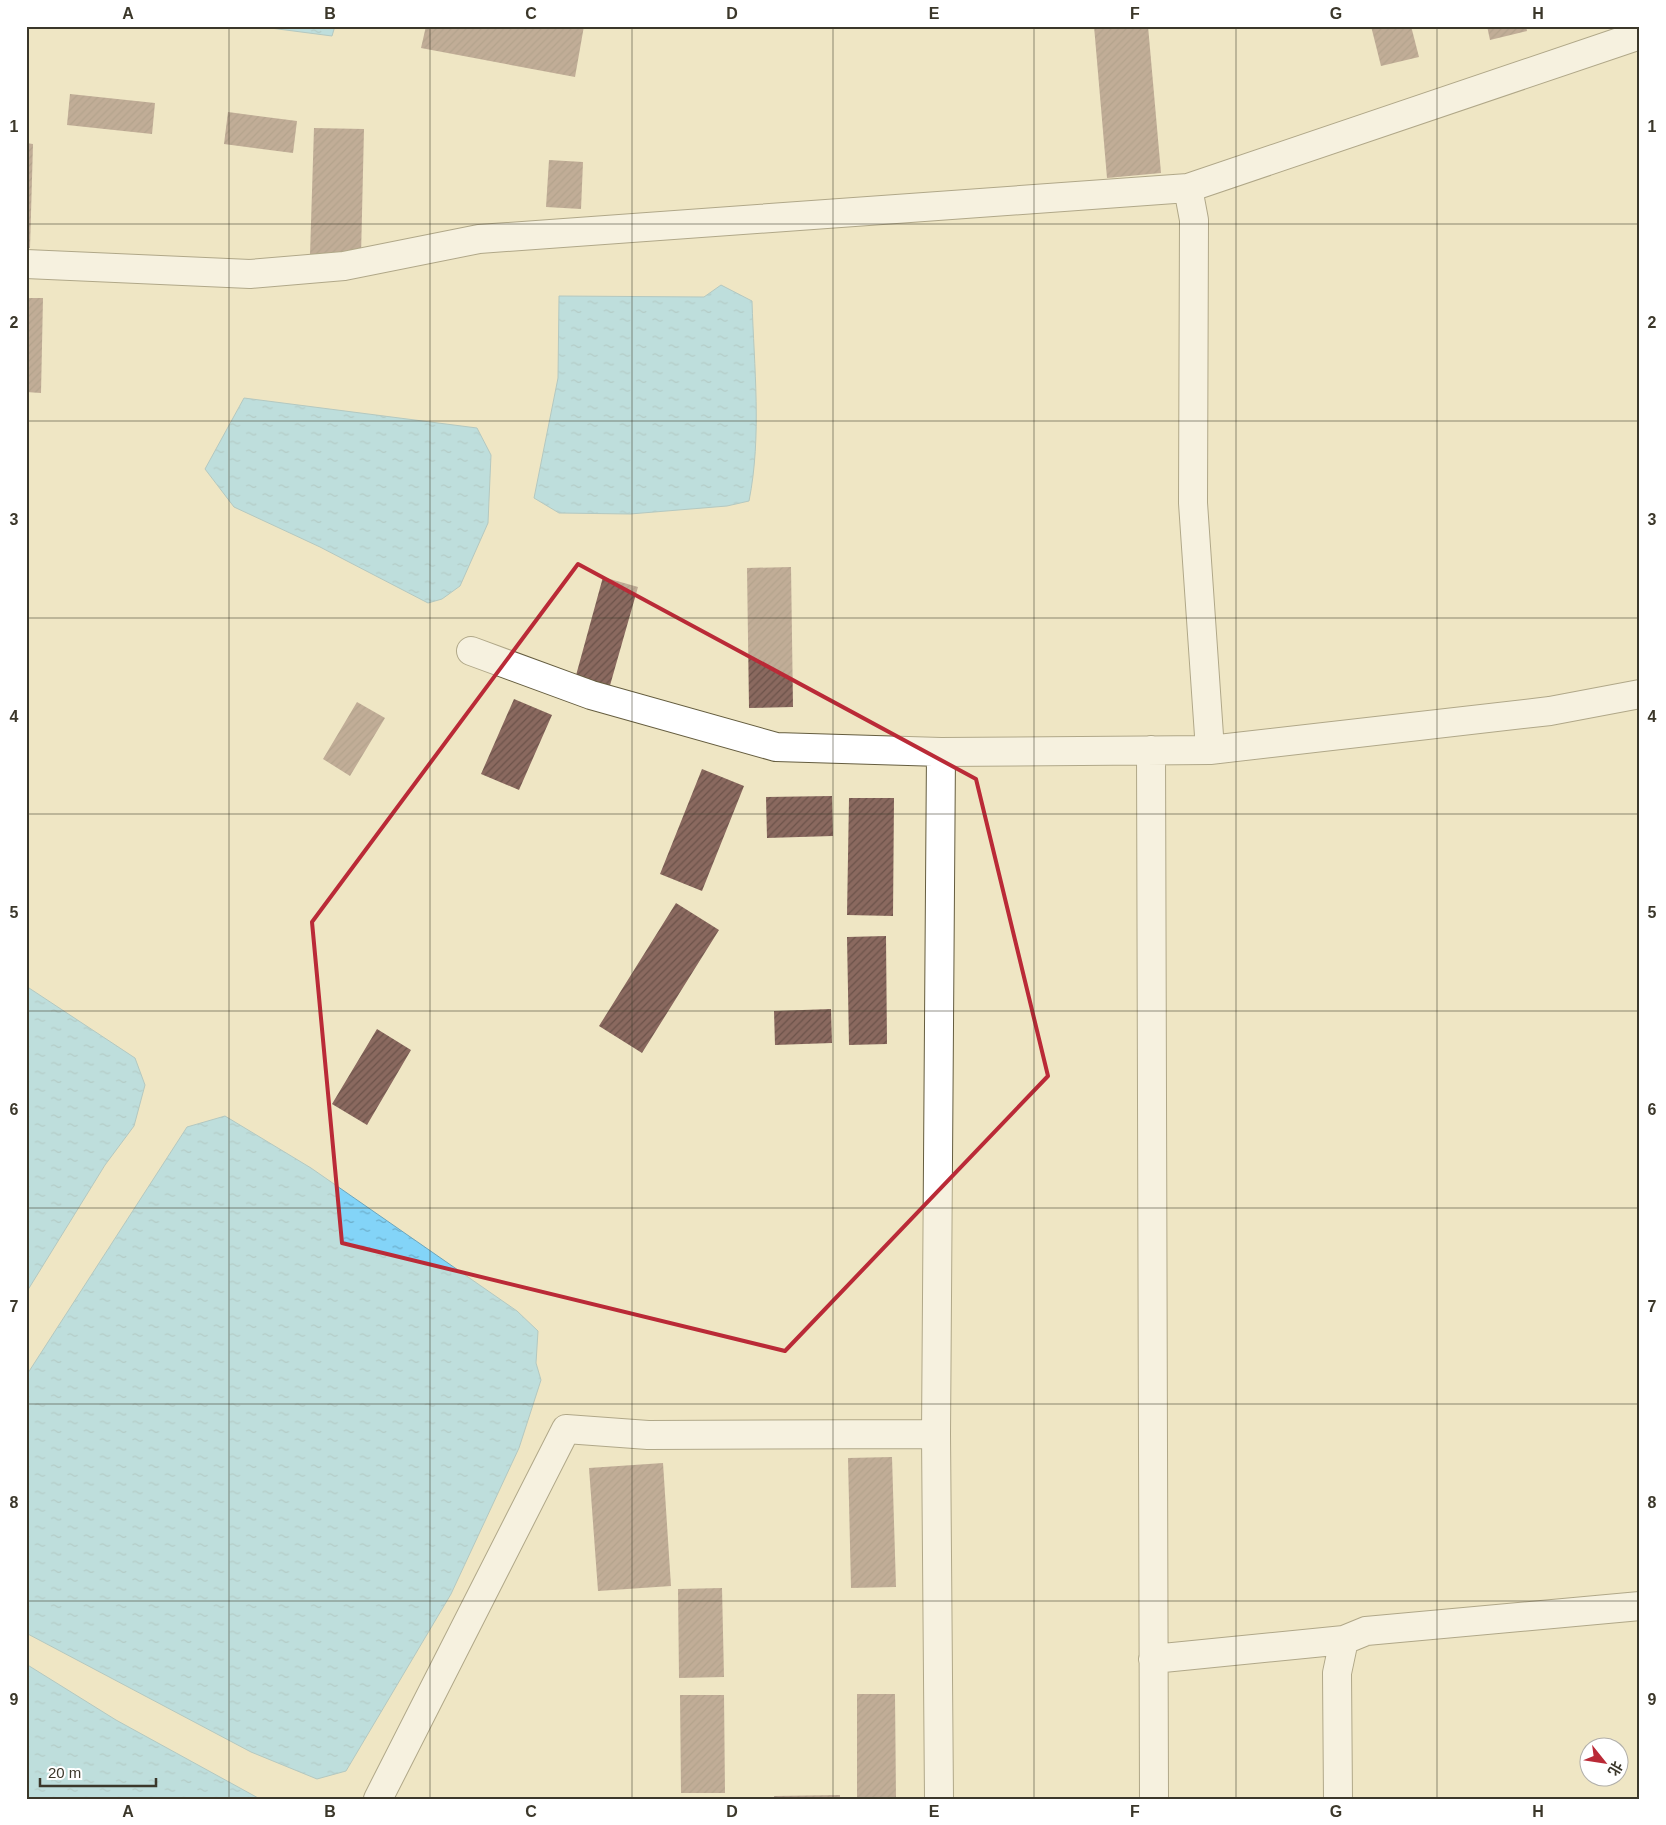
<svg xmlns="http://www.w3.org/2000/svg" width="1666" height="1825" viewBox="0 0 1666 1825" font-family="Helvetica,'Noto Sans SC',sans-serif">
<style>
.water{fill:url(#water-ripples);stroke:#6da5ba}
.building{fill:url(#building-hatch)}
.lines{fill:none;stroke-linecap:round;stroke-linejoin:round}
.minor-casing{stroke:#655d3f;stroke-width:30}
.minor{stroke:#fff;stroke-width:28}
.marked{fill:none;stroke:#ba2a37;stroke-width:4;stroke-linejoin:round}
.grid{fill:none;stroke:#3b372a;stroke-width:1;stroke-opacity:0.55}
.neatline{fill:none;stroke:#3b372a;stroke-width:2}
.grid-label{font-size:16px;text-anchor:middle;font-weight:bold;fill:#3b372a}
</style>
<defs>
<pattern id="water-ripples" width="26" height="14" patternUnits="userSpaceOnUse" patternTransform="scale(1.25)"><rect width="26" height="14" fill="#83d4f8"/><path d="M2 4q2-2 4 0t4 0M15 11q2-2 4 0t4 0" fill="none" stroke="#6cadc9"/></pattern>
<pattern id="building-hatch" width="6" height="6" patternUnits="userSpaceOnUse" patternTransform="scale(1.25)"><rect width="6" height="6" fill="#8a695f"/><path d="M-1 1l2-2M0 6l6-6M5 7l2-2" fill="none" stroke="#6c534a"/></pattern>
</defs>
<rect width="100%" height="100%" fill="#efe6c4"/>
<path class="water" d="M255 26H335L332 36Z
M721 285 752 301C754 367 762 436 749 501L727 506 630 514 559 513 534 498 558 378 559 296 704 297Z
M244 398 477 428 491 455 488 523 460 586 442 599 428 603 320 547 234 507 205 469Z
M26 986 135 1058 145 1085 134 1126 105 1165 26 1293Z
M225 1116 311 1168 517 1311 538 1331 536 1363 541 1380 519 1448 451 1594 346 1771 317 1779 251 1752 26 1633V1376L187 1127Z
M26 1664 116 1720 260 1799H26Z"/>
<path class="building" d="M426 26H584L575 77 421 48Z
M1094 26H1148L1161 173 1107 178Z
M1371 26H1411L1419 57 1381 66Z
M1487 26H1526L1527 31 1490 40Z
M70 94 155 103 152 134 67 125Z
M228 112 297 121 293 153 224 144Z
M314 128 364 129 361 256 310 255Z
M26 143 33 144 30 248H26Z
M549 160 583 162 581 209 546 207Z
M26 298H43L41 393 26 392Z
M791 567 793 707 749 708 747 568Z
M603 577 638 587 609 689 575 679Z
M514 699 552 715 519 790 481 774Z
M357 702 385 718 350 776 323 759Z
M702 769 744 786 702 891 660 874Z
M832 796 833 836 767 838 766 797Z
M849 798H894L893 916 847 915Z
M676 903 719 930 642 1053 599 1026Z
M886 936 887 1044 849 1045 847 937Z
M831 1009 832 1043 775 1045 774 1011Z
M377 1029 411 1050 367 1125 332 1104Z
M892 1457 896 1587 851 1588 848 1458Z
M663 1463 671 1586 598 1591 589 1468Z
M722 1588 724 1677 679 1678 678 1589Z
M857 1694H895L896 1799H857Z
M680 1695H724L725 1793H681Z
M840 1795V1799H774V1796Z"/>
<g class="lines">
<defs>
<path id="minor" d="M1188 188 1194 220 1193 503 1210 750
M26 264 250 274 344 266 479 239 1188 188 1640 35
M471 651 591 695 776 747 941 752 1210 750 1550 711 1640 694
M1151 750 1154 1799
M1153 1659 1344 1640 1366 1631 1640 1606
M378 1799 566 1429 648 1435 936 1434
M939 1799 936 1434 941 752
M1338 1799 1337 1673 1344 1640"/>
</defs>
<use href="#minor" class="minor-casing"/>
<use href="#minor" class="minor"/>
</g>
<path d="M0 0H1666V1825H0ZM578 564 976 779 1048 1076 785 1351 342 1243 312 922Z" fill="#efe6c4" fill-opacity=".55" fill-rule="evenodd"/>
<path class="marked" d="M578 564 976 779 1048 1076 785 1351 342 1243 312 922Z"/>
<path class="grid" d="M229 26V1799M430 26V1799M632 26V1799M833 26V1799M1034 26V1799M1236 26V1799M1437 26V1799M26 224H1640M26 421H1640M26 618H1640M26 814H1640M26 1011H1640M26 1208H1640M26 1404H1640M26 1601H1640"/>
<rect width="1666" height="1825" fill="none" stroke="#ffffff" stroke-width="55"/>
<g transform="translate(1604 1762) rotate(120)"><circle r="24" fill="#ffffff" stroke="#b1afaa"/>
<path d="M0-4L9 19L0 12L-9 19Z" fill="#ba2a37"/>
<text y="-8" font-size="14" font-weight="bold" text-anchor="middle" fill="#3b372a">北</text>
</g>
<path d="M40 1778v8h116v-8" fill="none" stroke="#3b372a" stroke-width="2.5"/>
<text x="48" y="1778" font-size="15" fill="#3b372a" stroke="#ffffff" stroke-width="4" paint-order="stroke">20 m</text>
<rect x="28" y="28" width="1610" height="1770" class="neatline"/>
<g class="grid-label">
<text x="128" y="19">A</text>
<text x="330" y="19">B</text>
<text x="531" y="19">C</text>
<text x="732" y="19">D</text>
<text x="934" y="19">E</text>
<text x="1135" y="19">F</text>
<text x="1336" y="19">G</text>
<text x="1538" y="19">H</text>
<text x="14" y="132">1</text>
<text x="1652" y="132">1</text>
<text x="14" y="328">2</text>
<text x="1652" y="328">2</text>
<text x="14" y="525">3</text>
<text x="1652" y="525">3</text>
<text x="14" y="722">4</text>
<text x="1652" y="722">4</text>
<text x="14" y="918">5</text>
<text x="1652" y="918">5</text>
<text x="14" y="1115">6</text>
<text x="1652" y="1115">6</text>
<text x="14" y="1312">7</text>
<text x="1652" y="1312">7</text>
<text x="14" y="1508">8</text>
<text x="1652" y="1508">8</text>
<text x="14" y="1705">9</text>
<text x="1652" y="1705">9</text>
<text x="128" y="1817">A</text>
<text x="330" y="1817">B</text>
<text x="531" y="1817">C</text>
<text x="732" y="1817">D</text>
<text x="934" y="1817">E</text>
<text x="1135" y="1817">F</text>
<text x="1336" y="1817">G</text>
<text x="1538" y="1817">H</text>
</g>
</svg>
